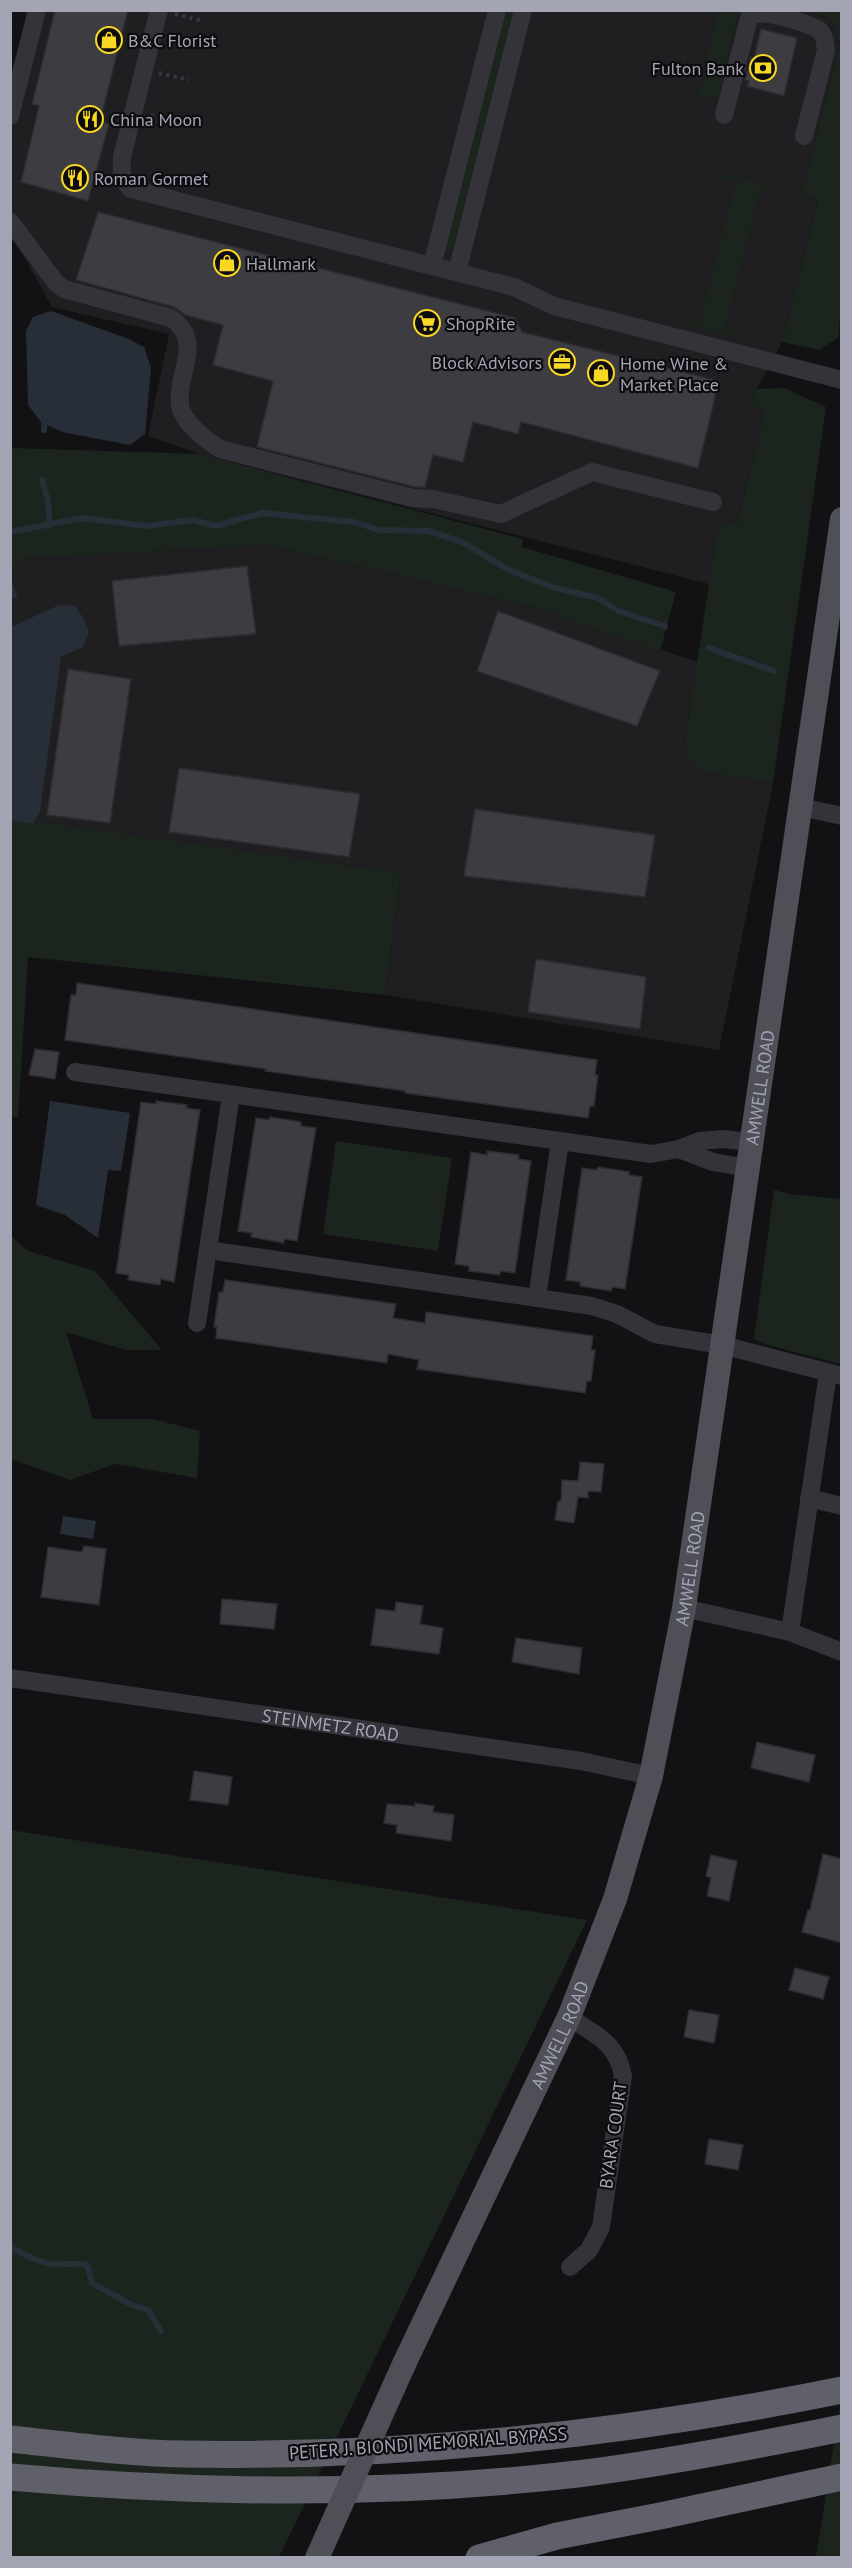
<svg xmlns="http://www.w3.org/2000/svg" width="852" height="2568" viewBox="0 0 852 2568" font-family="'PT Sans',sans-serif">
<style>
.built{fill:#1f1e21}
.green{fill:#1c241e}
.water{fill:#282e38}
.lines{fill:none;stroke-linecap:round;stroke-linejoin:round}
.stream{stroke:#282e38;stroke-width:6}
.building{fill:#3c3c41;stroke:#2d2c30;stroke-width:1.5}
.path{stroke:#393a40;stroke-width:4;stroke-dasharray:3 4.5;stroke-linecap:butt}
.minor{stroke:#333339;stroke-width:18}
.major{stroke:#4f4f58;stroke-width:24}
.highway{stroke:#5f606a;stroke-width:27}
.major-bridge{stroke:#4f4f58;stroke-width:24}
.labels{text-anchor:middle;dominant-baseline:central;stroke-width:4.5;stroke-linejoin:round;paint-order:stroke}
.poi-label{font-size:18px;fill:#a3a5b5;stroke:#0d0d0f;text-anchor:start}
.street-label{font-size:18px;fill:#a3a5b5;stroke:#0d0d0f}
</style>
<rect width="100%" height="100%" fill="#121214"/>
<path class="built" d="M39 11H718L698 95 716 100 738 17 747 11H807L832 19 840 43 802 195 818 200 782 342 748 405 765 410 737 525 719 521 709 584 200 454 148 436 169 334 52 307 11 234V122Z
M268 545 534 607 697 662 684 746 709 773 773 783 719 1050 385 995 401 873 11 819 10 575 20 559Z"/>
<path class="green" d="M504 11H514L453 249 447 252 445 249Z
M718 11H747L738 17 717 100 698 95Z
M807 11H842L841 310 838 338 819 350 782 342 818 200 802 195 840 43 832 19Z
M724 173 775 186 777 188 774 190 761 187 725 327 739 332V335L735 337 684 323 685 319 700 321 736 181 722 177 721 174Z
M784 388 826 407 773 783 709 773 691 761 684 746 719 520 737 525 765 410 748 405 757 389Z
M11 437 12 448 200 454 523 539 522 547 676 592 660 651 534 607 268 545 20 559 11 575Z
M10 818 401 873 385 995 28 957 18 1118 11 1116Z
M336 1141 452 1158 438 1251 323 1234Z
M774 1190 789 1194 841 1199V1364L764 1344 754 1339Z
M11 1236 28 1251 95 1271 162 1350H126L66 1332 93 1419H153L200 1431 197 1478 115 1464 70 1480 11 1459Z
M10 1830 587 1920 279 2557H11Z
M841 2399V2557H816Z"/>
<path class="water" d="M51 311 129 339 144 347 151 368 145 434 130 445 62 432 41 422 28 405 26 331 33 317Z
M59 605 75 606 84 619 89 632 83 647 61 657 40 812 33 824 11 820V627Z
M50 1101 130 1113 121 1171 108 1170 98 1238 65 1215 36 1205Z
M63 1516 96 1521 93 1539 60 1534Z"/>
<g class="lines">
<path class="stream" d="M44 430 45 416
M42 480 48 501 50 525
M10 532 82 518 146 526 193 520 216 526 262 513 354 522 379 530 429 531 462 542 509 570 552 587 598 598 618 611 665 626
M10 586 14 595
M709 648 774 671
M10 2244 12 2248C25 2254 38 2263 53 2264 65 2265 75 2262 87 2265L92 2283 130 2304 148 2310 161 2331"/>
</g>
<path class="building" d="M55 10H128L100 122 109 124 88 201 21 182 39 106 32 104Z
M761 29 797 38 784 96 747 86 749 81 745 80 751 57 754 58Z
M98 212 515 318 522 332 719 381 698 468 521 422 518 434 473 422 463 462 433 455 425 487H415L257 447 273 381 213 365 223 325 185 315 174 307 76 280Z
M247 566 256 634 119 646 112 581Z
M498 611 660 671 637 726 477 671Z
M68 669 131 679 110 823 47 815Z
M179 768 360 794 349 857 169 832Z
M475 809 655 835 645 897 464 876Z
M536 959 646 977 640 1029 528 1012Z
M77 983 597 1060 595 1075H598L594 1106H590L588 1118 405 1093V1091L265 1071 266 1069 65 1040 71 995H76Z
M35 1049 59 1052 55 1079 29 1075Z
M156 1101 187 1105 186 1108 200 1110 174 1282 161 1279 160 1285 128 1280 129 1275 116 1273 141 1102 156 1104Z
M270 1117 301 1122V1126L316 1128 297 1241 284 1239V1243L251 1237 252 1233 238 1231 256 1118 269 1120Z
M487 1151 519 1155 518 1159 531 1161 515 1273 500 1271V1275L469 1271V1266L455 1264 471 1152 487 1155Z
M598 1167 629 1172V1175L642 1177 625 1289 612 1287 611 1291 580 1286V1282L566 1280 582 1168 597 1170Z
M225 1280 396 1304 393 1318 425 1323 426 1312 593 1336 591 1350H595L591 1381H587L585 1393 417 1369 419 1360 388 1354 387 1363 216 1338 217 1327H214L219 1292H223Z
M580 1462 604 1464 601 1492 588 1491V1498L578 1497 574 1523 555 1520 558 1501H561L562 1480 578 1481Z
M84 1546 106 1549 99 1605 41 1597 48 1547 82 1552Z
M222 1599 277 1604 274 1629 220 1624Z
M396 1602 423 1606 420 1624 443 1628 439 1654 371 1645 376 1609 395 1611Z
M516 1638 582 1648 579 1674 512 1662Z
M757 1742 815 1755 809 1782 751 1768Z
M194 1771 232 1777 228 1805 190 1800Z
M415 1803 434 1806 433 1812 454 1815 451 1841 396 1833 397 1825 384 1823 387 1804 415 1806Z
M823 1854 842 1859V1943L802 1932 808 1910H810Z
M711 1855 737 1861 729 1901 707 1896 711 1878 706 1876Z
M795 1968 829 1977 823 1999 789 1990Z
M689 2010 719 2015 714 2043 684 2037Z
M709 2139 743 2145 738 2170 705 2164Z"/>
<g class="lines">
<path class="path" d="M175 14 203 21
M159 73 189 80
M151 116 177 122"/>
<g class="minor">
<path d="M159 10 122 157C121 171 121 179 131 189L514 287 554 306 842 380"/>
<path d="M724 115 749 18C752 16 755 14 758 14 768 11 814 24 821 32 825 37 825 44 826 50L804 136"/>
<path d="M10 116 37 10"/>
<path d="M10 221 56 283 64 289 171 318C205 342 176 372 180 405 182 422 207 441 220 449L413 498 433 499 501 514 592 472 713 502"/>
<path d="M432 266 497 10"/>
<path d="M457 272 523 10"/>
<path d="M801 807 842 816"/>
<path d="M75 1072 651 1154 679 1149 700 1141 723 1139 751 1142"/>
<path d="M679 1149 713 1162 748 1168"/>
<path d="M208 1250 592 1306 617 1314 655 1334 722 1345 842 1376"/>
<path d="M537 1298 560 1141"/>
<path d="M197 1323 231 1095"/>
<path d="M809 1498 842 1506"/>
<path d="M684 1608 790 1632 842 1652"/>
<path d="M790 1632 828 1373"/>
<path id="s1" d="M10 1678 581 1761 651 1776"/>
<path d="M569 2017C595 2035 617 2042 623 2076L601 2227 589 2250 570 2267"/>
</g>
<path class="major" id="s2" d="M405 2362 569 2017 615 1899 651 1776 684 1608 842 519"/>
<path class="highway" d="M10 2439C67 2445 126 2453 183 2454 404 2458 625 2434 842 2390
M10 2477C199 2494 390 2496 577 2474 666 2463 754 2446 842 2428
M479 2558 557 2536 665 2515 842 2477"/>
<path class="major-bridge" d="M317 2558 405 2362"/>
</g>
<defs>
<symbol id="shop-ring" viewBox="-11 -11 22 22"><circle r="9.5" fill="#0d0d0f" stroke="#f9d725" stroke-width="1.5"/><path d="M-5-2.5h2.3a2.7 3.5 0 0 1 5.4 0H5L5.5 6h-11ZM-1.5-2.5h3a1.5 2.3 0 0 0-3 0Z" fill="#f9d725"/></symbol>
<symbol id="bank-ring" viewBox="-11 -11 22 22"><circle r="9.5" fill="#0d0d0f" stroke="#f9d725" stroke-width="1.5"/><path d="M-6-4H6V4H-6ZM0-2.3a2.3 2.3 0 1 0 0 4.6a2.3 2.3 0 1 0 0-4.6Z" fill="#f9d725"/></symbol>
<symbol id="restaurant-ring" viewBox="-11 -11 22 22"><circle r="9.5" fill="#0d0d0f" stroke="#f9d725" stroke-width="1.5"/><path d="M-5-6h1v4h1v-4h1v4h1v-4h1v5L-1.5 .5V6h-2V.5L-5-1ZM5-6V6H3V1.5H1.5Q1.5-4 5-6Z" fill="#f9d725"/></symbol>
<symbol id="supermarket-ring" viewBox="-11 -11 22 22"><circle r="9.5" fill="#0d0d0f" stroke="#f9d725" stroke-width="1.5"/><path d="M-6-5.5h2.5l.6 2H6L4.5 2H-2.5L-4.4-4H-6ZM-1.5 3.2a1.3 1.3 0 1 0 .1 0ZM3 3.2a1.3 1.3 0 1 0 .1 0Z" fill="#f9d725"/></symbol>
<symbol id="office-ring" viewBox="-11 -11 22 22"><circle r="9.5" fill="#0d0d0f" stroke="#f9d725" stroke-width="1.5"/><path d="M-6-3h4V-5.5h4V-3h4V5H-6ZM-1-4.5V-3h2v-1.5ZM-6 0V1H6V0Z" fill="#f9d725"/></symbol>
</defs>
<g fill-rule="evenodd">
<use href="#shop-ring" x="94" y="25" width="30" height="30"/>
<use href="#bank-ring" x="748" y="53" width="30" height="30"/>
<use href="#restaurant-ring" x="75" y="104" width="30" height="30"/>
<use href="#restaurant-ring" x="60" y="163" width="30" height="30"/>
<use href="#shop-ring" x="212" y="248" width="30" height="30"/>
<use href="#supermarket-ring" x="412" y="308" width="30" height="30"/>
<use href="#office-ring" x="547" y="347" width="30" height="30"/>
<use href="#shop-ring" x="586" y="358" width="30" height="30"/>
</g>
<g class="labels">
<g class="poi-label">
<text x="128" y="40">B&amp;C Florist</text>
<text x="744" y="68" text-anchor="end">Fulton Bank</text>
<text x="110" y="119">China Moon</text>
<text x="94" y="178">Roman Gormet</text>
<text x="246" y="263">Hallmark</text>
<text x="446" y="323">ShopRite</text>
<text x="542" y="362" text-anchor="end">Block Advisors</text>
<text x="620" y="363">Home Wine &amp;<tspan x="620" dy="21">Market Place</tspan></text>
</g>
<g class="street-label">
<text stroke="none"><textPath href="#s2" startOffset="1334">AMWELL ROAD</textPath></text>
<text stroke="none"><textPath href="#s2" startOffset="848">AMWELL ROAD</textPath></text>
<text stroke="none"><textPath href="#s1" startOffset="324">STEINMETZ ROAD</textPath></text>
<text stroke="none"><textPath href="#s2" startOffset="362">AMWELL ROAD</textPath></text>
<text transform="translate(613 2135) rotate(-82)">BYARA COURT</text>
<text transform="translate(428 2443) rotate(-4)">PETER J. BIONDI MEMORIAL BYPASS</text>
</g>
</g>
<rect width="852" height="2568" fill="none" stroke="#a3a5b5" stroke-width="24"/>
</svg>
